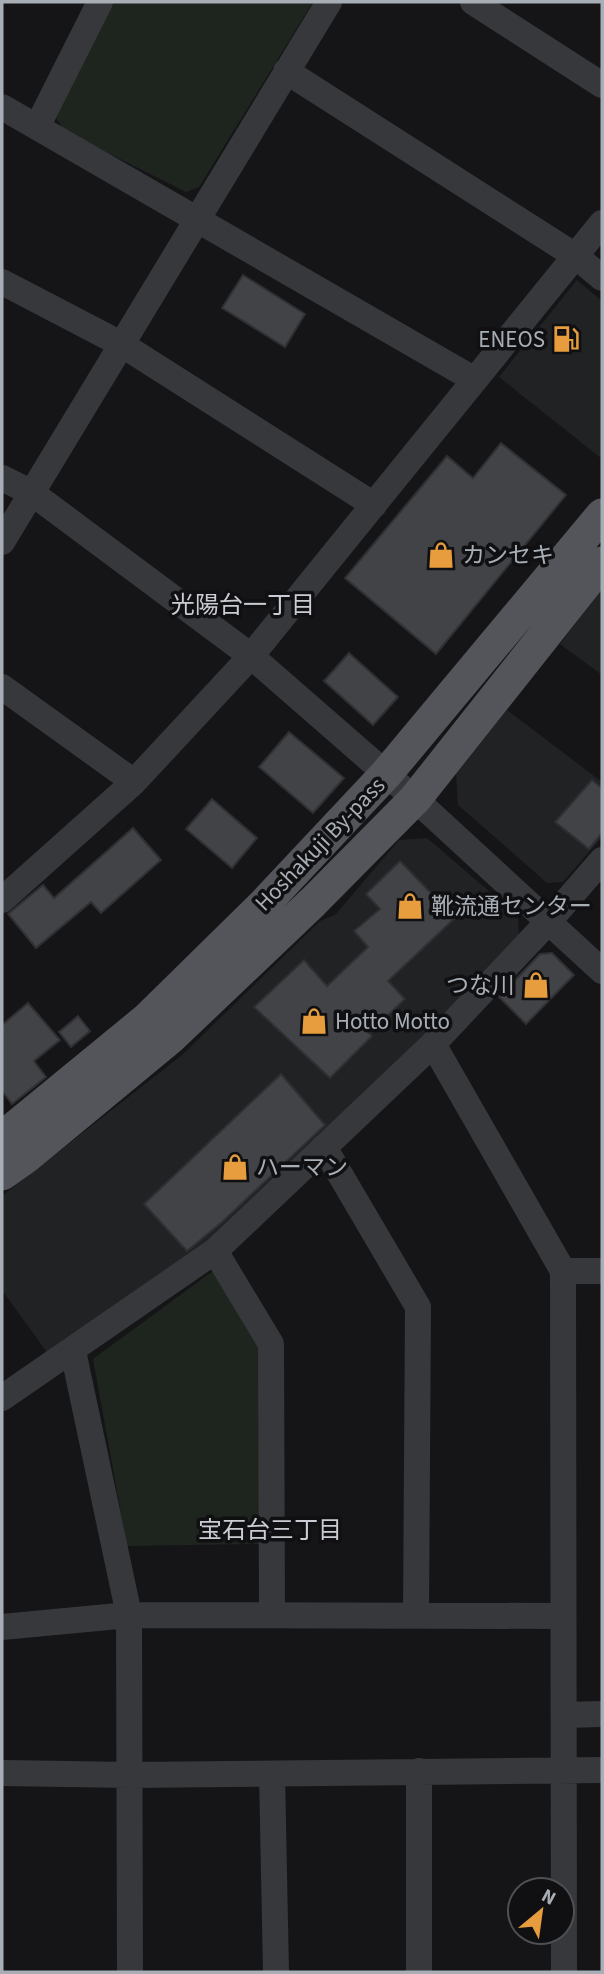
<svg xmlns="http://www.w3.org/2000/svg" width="604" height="1974" viewBox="0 0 604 1974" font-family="'Source Sans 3','Noto Sans JP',sans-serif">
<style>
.built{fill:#212224}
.green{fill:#1e251e}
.building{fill:#424347;stroke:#2f3033;stroke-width:2}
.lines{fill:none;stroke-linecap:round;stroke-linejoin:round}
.minor{stroke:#36383c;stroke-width:26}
.major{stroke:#53555a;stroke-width:33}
.labels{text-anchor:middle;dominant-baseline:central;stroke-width:7;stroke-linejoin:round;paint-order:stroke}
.poi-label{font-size:23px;fill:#a8aeb6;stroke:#101012;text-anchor:start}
.street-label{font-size:23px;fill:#a8aeb6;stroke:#101012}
.neighbourhood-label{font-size:24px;fill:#c9ccd2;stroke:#101012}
</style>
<rect width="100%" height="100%" fill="#151517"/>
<path class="built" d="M577 280 602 301V459L499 377Z
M602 589V675L560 644Z
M507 710 602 782V837L563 882 547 883 458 805 456 774Z
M427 838 518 916 519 934 431 1035 209 1246 51 1358 2 1290V1196L182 1055 320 921 335 915 399 840Z"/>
<path class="green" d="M113 2H313L199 187 186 192 64 131 54 114Z
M213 1271 263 1347 260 1544 127 1546 93 1359Z"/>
<path class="building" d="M243 275 305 314 285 347 222 308Z
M501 443 566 495 436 654 345 578 447 456 473 478Z
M349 653 398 697 373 725 324 681Z
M289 732 344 778 313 813 259 767Z
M592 780 602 788V833L589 849 555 822Z
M212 799 257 838 232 868 186 829Z
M133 828 161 860 101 913 91 902 36 948 8 914 43 885 54 898Z
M400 861 455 918 388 981 405 999 369 1033 372 1036 330 1078 254 1007 304 960 327 986 368 947 354 931 380 909 366 894Z
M552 953 574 975 526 1024 499 997 540 954Z
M28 1003 60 1040 34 1061 46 1077 12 1104 2 1091V1025Z
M78 1016 90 1031 71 1047 59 1032Z
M281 1074 325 1125 222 1222 187 1251 144 1204Z"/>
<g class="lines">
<path class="minor" d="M473 2 602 85
M286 71 577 257 602 278
M2 107 475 380
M37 127 100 2
M2 282 121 344 374 505
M2 478 32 493 251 656 415 799 602 971
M2 542 329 2
M2 687 134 782
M2 900 134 782 251 656 602 223
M433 1044 563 1271 564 1972
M324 1147 418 1307 416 1615
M215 1251 271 1344 272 1614
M563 1271H602
M73 1351 129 1615 130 1972
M2 1398 215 1251 433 1044 550 920 602 860
M2 1627 129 1615 563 1616
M564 1715 602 1714
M2 1773 130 1775 602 1770
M272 1774 276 1972
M419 1972V1771"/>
<path class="major" d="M2 1138 147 1019 264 904 386 774 602 515
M2 1174 26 1157 170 1038 313 902 415 799 602 563"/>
</g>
<defs>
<symbol id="fuel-bare" viewBox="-9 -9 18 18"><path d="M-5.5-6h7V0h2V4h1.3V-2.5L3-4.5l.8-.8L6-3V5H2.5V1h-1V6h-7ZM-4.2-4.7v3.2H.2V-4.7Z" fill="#e79c3d" stroke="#101012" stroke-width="2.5" paint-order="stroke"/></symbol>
<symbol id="shop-bare" viewBox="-9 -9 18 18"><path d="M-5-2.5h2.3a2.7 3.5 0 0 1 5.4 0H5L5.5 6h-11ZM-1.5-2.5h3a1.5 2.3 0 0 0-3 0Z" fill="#e79c3d" stroke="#101012" stroke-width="2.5" paint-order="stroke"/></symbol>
</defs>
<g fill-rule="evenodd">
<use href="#fuel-bare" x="547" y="320" width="38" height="38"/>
<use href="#shop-bare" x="422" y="536" width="38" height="38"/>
<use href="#shop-bare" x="391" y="887" width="38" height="38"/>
<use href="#shop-bare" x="517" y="966" width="38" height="38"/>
<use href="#shop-bare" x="295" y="1002" width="38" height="38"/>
<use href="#shop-bare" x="216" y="1148" width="38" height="38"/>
</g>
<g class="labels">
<g class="poi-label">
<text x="545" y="339" text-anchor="end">ENEOS</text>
<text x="462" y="555">カンセキ</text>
<text x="431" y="906">靴流通センター</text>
<text x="515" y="985" text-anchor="end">つな川</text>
<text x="335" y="1021">Hotto Motto</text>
<text x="256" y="1167">ハーマン</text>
</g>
<g class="street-label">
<text transform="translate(320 844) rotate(-46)">Hoshakuji By-pass</text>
</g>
<g class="neighbourhood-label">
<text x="243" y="605">光陽台一丁目</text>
<text x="270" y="1530">宝石台三丁目</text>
</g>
</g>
<rect width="604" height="1974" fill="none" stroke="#a8aeb6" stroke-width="7"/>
<g transform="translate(541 1911) rotate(29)"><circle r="33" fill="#101012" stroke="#4d4f54" stroke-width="2"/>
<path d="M0-5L12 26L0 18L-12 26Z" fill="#e79c3d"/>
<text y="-10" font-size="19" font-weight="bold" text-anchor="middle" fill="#a8aeb6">N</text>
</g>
</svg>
